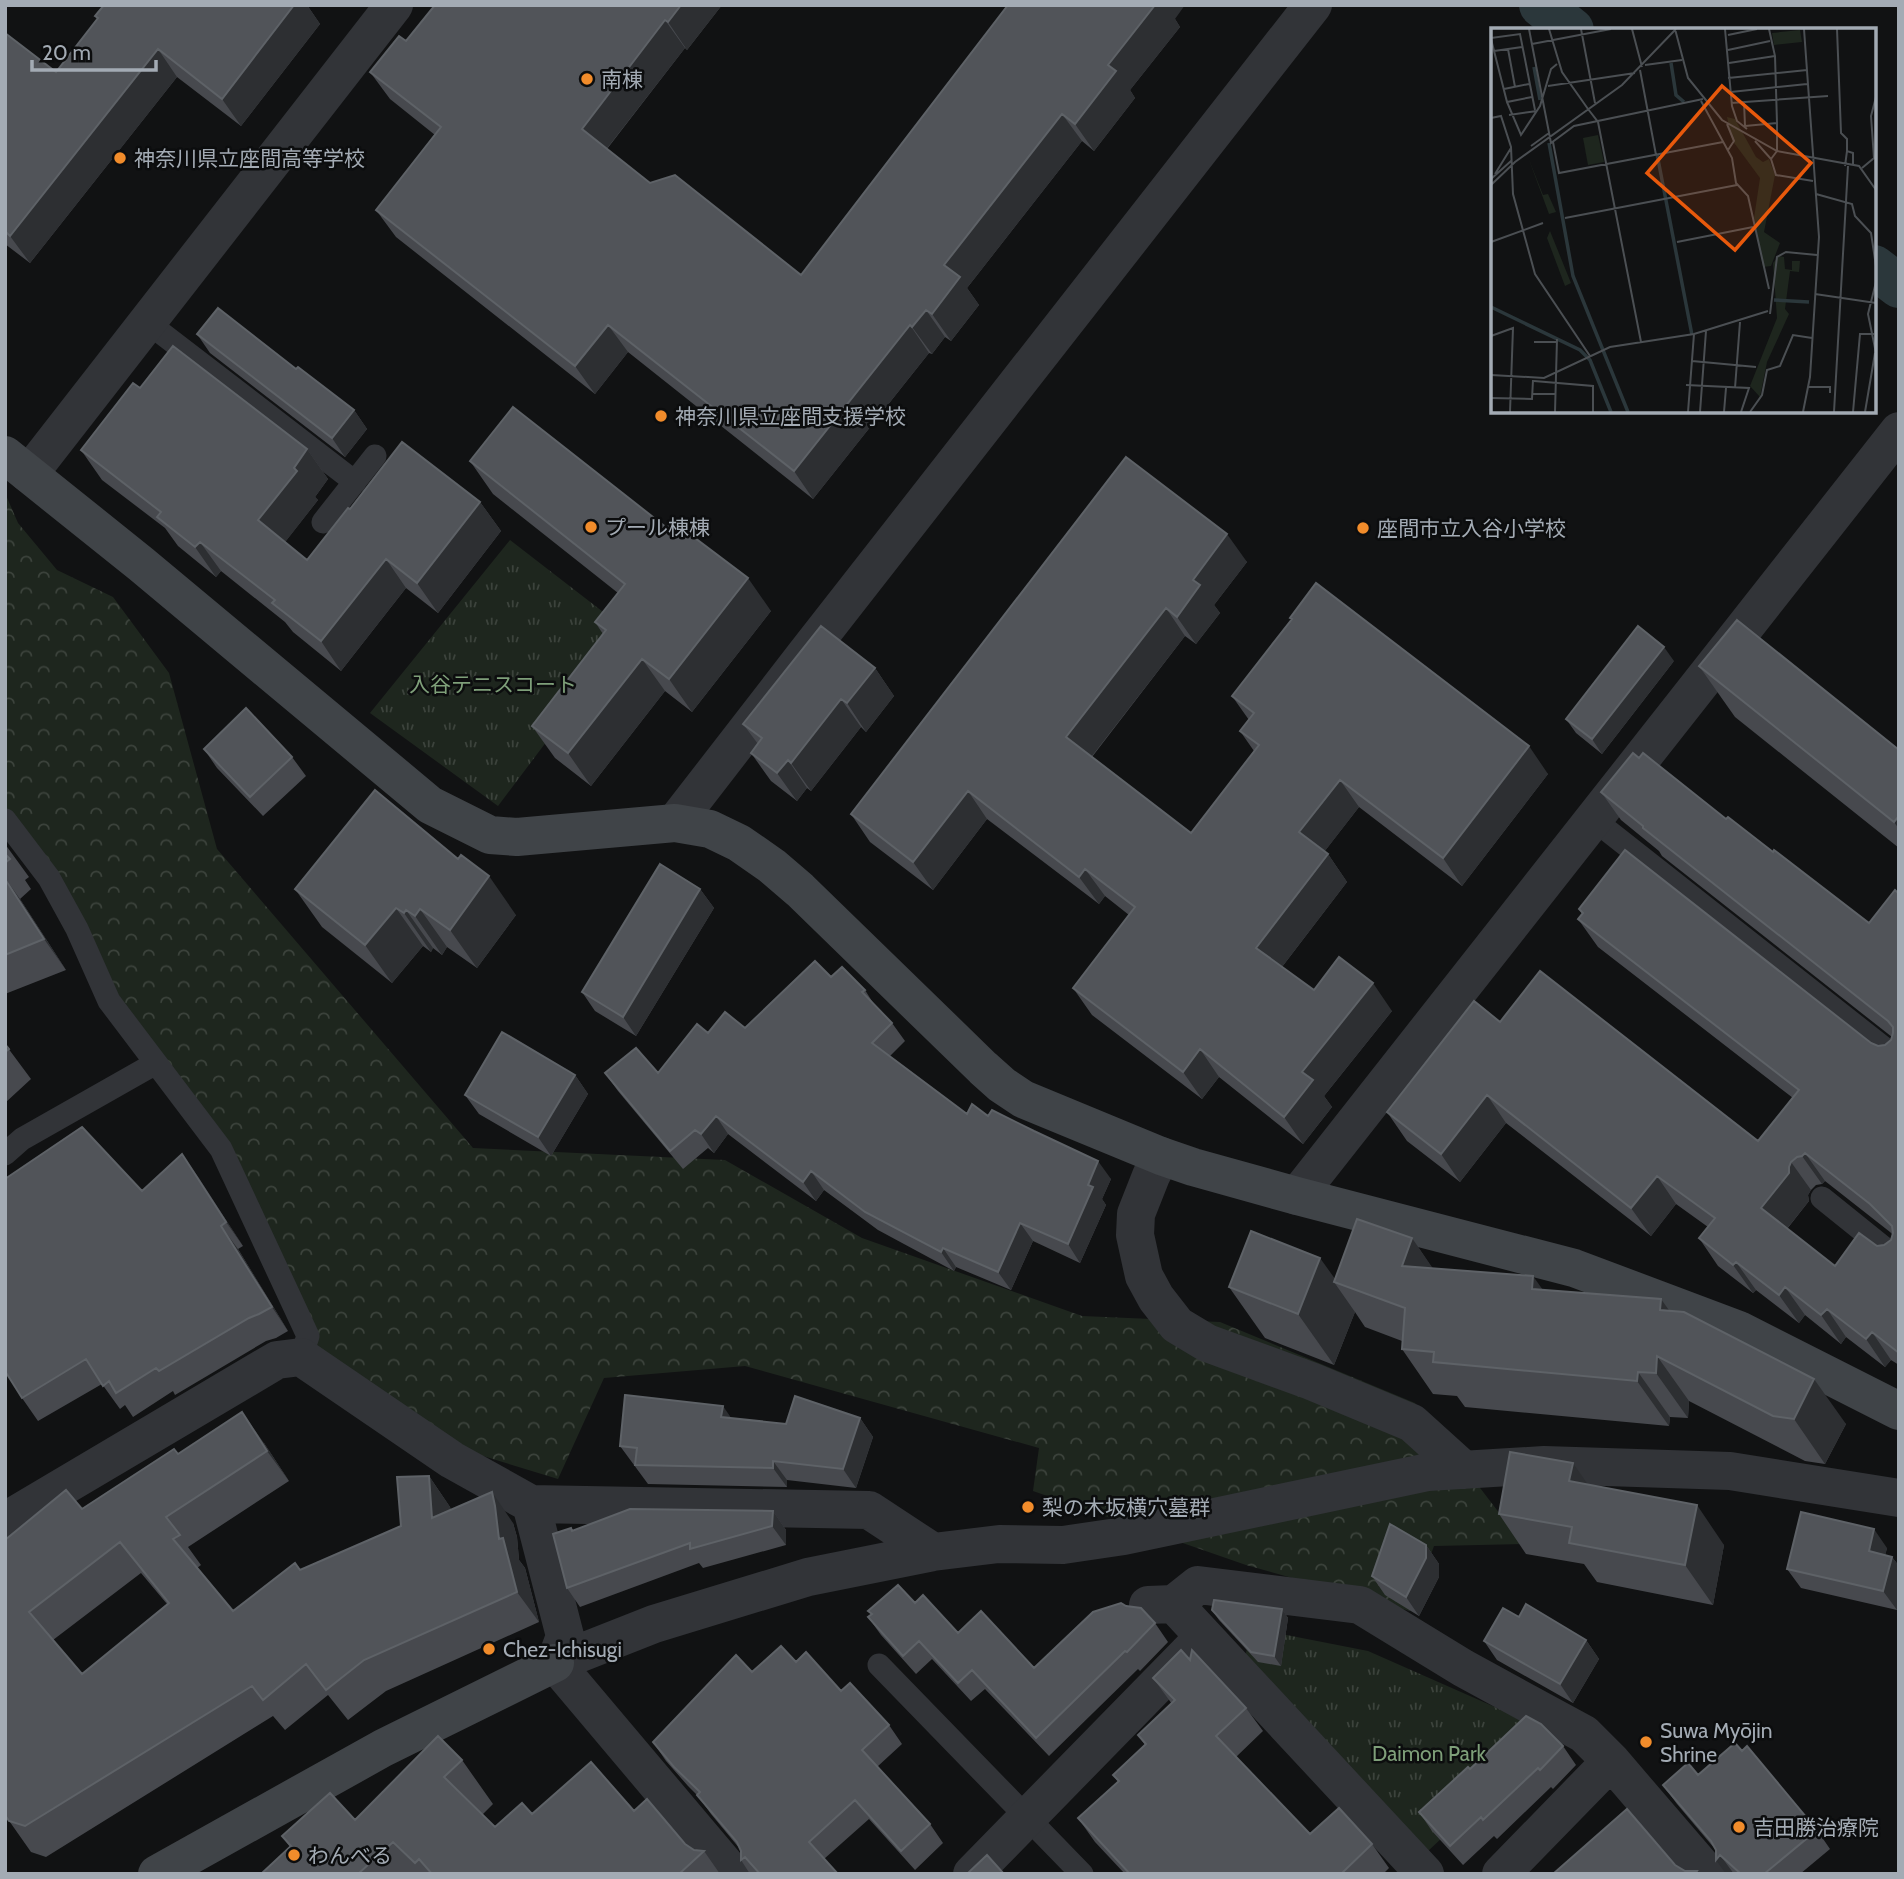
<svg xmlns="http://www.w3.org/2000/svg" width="1904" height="1879" viewBox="0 0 1904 1879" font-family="Cabin,'Noto Sans JP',sans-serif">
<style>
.forest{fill:url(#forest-crowns)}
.park{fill:url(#park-tufts)}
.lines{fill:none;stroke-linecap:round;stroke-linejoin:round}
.canal{stroke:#2b373b;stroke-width:44}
.lane{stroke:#323438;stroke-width:23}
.street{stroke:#323438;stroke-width:38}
.secondary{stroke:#404448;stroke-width:38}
.wall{fill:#47494e;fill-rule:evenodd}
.shaded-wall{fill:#2d2f32}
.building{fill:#515459;stroke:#5e6267;stroke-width:2;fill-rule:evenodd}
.poi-dot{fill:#f18c2b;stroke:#0c0d0e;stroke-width:2.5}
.labels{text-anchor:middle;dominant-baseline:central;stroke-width:5;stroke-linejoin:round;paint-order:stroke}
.poi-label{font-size:21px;fill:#a3abb4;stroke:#0c0d0e;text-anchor:start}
.park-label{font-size:21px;fill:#7e9f79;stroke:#0c0d0e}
.inset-river{fill:none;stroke:#2b373b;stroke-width:3.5}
.inset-road{fill:none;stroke:#4b4f53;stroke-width:2}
.view{fill:#e8590c;fill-opacity:0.15;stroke:#e8590c;stroke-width:3.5}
.inset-edge{fill:none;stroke:#a3abb4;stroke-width:3.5}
</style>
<defs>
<pattern id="forest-crowns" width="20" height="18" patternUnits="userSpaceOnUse" patternTransform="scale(1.75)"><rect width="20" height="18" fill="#1e261e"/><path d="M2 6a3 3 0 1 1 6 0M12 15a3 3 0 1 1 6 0" fill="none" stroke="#3c433c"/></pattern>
<pattern id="park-tufts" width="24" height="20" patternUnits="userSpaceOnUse" patternTransform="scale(1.75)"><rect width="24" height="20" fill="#1e261e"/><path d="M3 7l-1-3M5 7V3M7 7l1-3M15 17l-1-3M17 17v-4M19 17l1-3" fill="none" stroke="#3c433c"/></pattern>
</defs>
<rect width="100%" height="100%" fill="#111213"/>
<path class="forest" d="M5 493 18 523 57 570 113 597 169 673 217 849 473 1148 725 1160 862 1238 1082 1316 1220 1322 1415 1403 1523 1544 1434 1546 1410 1611 1246 1565 1033 1491 1039 1448 745 1366 604 1378 558 1479 431 1440 309 1346 220 1159 5 821Z"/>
<path class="park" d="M510 540 629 632 498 806 370 713Z
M1251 1628 1368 1651 1554 1733 1428 1851 1245 1658Z"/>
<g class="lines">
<path class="canal" d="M1541 5 1572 30
M1874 267 1899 286"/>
<path class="lane" d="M147 322 355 482
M323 522 375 456
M1593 819 1899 1060
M5 820 49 878 77 929 109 1001 221 1149 308 1336 301 1357
M5 1154 22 1139 156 1063
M1822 1198 1899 1260
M879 1665 1082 1874"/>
<path class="street" d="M29 474 394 5
M675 823 805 655 1313 5
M1161 1156 1151 1176 1136 1214 1135 1235 1144 1276 1156 1298 1177 1325 1207 1343 1311 1381 1412 1423 1464 1470
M1297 1196 1899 431
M531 1504 565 1636 555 1663 733 1874
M5 1521 277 1360 301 1357 452 1460 531 1504 869 1510 933 1552
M1174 1604 1425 1874
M1148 1605 1174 1604 1198 1585 1360 1605 1463 1668 1584 1734 1611 1761 1708 1874
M555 1663 654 1624 808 1577 933 1552 999 1544 1063 1545 1124 1536 1428 1472 1544 1465 1730 1471 1899 1498
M972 1874 1193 1648
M1501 1874 1611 1761"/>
<path class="secondary" d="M5 455 141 564 430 805 490 835 517 837 675 823 710 829 739 843 772 866 800 890 983 1068 1002 1085 1023 1099 1161 1156 1193 1167 1297 1196 1574 1268 1739 1330 1899 1411
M157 1874 383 1748 555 1663"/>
</g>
<path class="wall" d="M104 5H307L320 24 241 126 177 77 30 263 5 244V33L56 72 97 19 95 16Z
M722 5 687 50 685 48 607 149 650 183 801 275 1175 19 1180 27 1130 90 1135 98 1094 151 1082 141 967 288 979 305 951 341 945 337 932 354 929 353 813 499 628 352 595 394 396 237 376 210 435 135 390 99 370 72 406 41Z
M197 334 354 410 367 429 345 457 210 353Z
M140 388 307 449 328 479 315 497 318 500 285 542 307 560 350 509 480 502 501 531 438 613 406 588 341 671 293 632 285 622 221 571 216 577 178 546 165 528 102 480 81 450Z
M1126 457 1247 562 1214 605 1220 613 1196 644 1185 636 1092 757 1191 833 1254 751 1240 731 1249 720 1232 696 1291 620 1290 618 1548 774 1462 886 1359 807 1324 852 1328 854 1347 882 1282 967 1314 990 1392 1011 1324 1096 1332 1107 1303 1144 1219 1077 1202 1099 1092 1015 1073 988 1129 915 1105 896 1099 904 987 819 933 890 870 842 851 814Z
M470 461 771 611 692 712 665 691 591 786 555 758 532 726 603 634 595 622 618 593 493 494Z
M1674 661 1602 754 1576 733 1566 719Z
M1699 666 1899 750V848L1735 717Z
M875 668 894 696 866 732 861 727 811 791 807 788 797 801 771 781 751 753 758 744 743 724Z
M204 749 292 757 306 776 263 816 217 768Z
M1639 758 1773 852 1869 923 1899 894V1365L1891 1360 1885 1367 1846 1337 1841 1344 1805 1315 1799 1323 1756 1290 1753 1293 1718 1266 1699 1238 1708 1227 1676 1204 1651 1236 1506 1123 1460 1182 1407 1141 1387 1112 1500 1022 1758 1141 1793 1098 1598 947 1578 919 1582 914 1579 909 1871 1043 1878 1046 1885 1045 1891 1040 1892 1037 1662 856 1659 851 1621 820 1601 792ZM1825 1181 1890 1232 1893 1235 1891 1240 1884 1245 1877 1246 1835 1266 1787 1229 1809 1201 1808 1195 1811 1190 1816 1185 1822 1184Z
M5 844 29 877 25 880 31 889 20 899 66 970 5 994Z
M295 889 516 915 477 968 447 947 442 955 433 948 431 952 423 946 392 983 322 927Z
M700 889 714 908 636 1036 595 1011 582 992Z
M831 977 865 990 875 1006 892 1023 905 1041 890 1056 967 1114 988 1116 1111 1179 1102 1199 1106 1205 1080 1263 1033 1241 1011 1290 956 1267 954 1271 878 1230 824 1190 816 1201 728 1134 714 1153 708 1148 683 1169 618 1091 605 1073H658L708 1033 745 1028Z
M5 1044 31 1079 5 1103Z
M575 1075 588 1094 551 1156 479 1114 465 1095Z
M182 1154 243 1246 238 1249 288 1331 276 1338 266 1341 175 1395 173 1391 133 1417 125 1405 120 1409 102 1384 38 1421 22 1398 142 1191Z
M1412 1238 1432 1268 1543 1290 1670 1311 1846 1424 1825 1464 1805 1461 1689 1401 1688 1418 1670 1417 1669 1426 1465 1407 1457 1396 1433 1394 1402 1349V1341L1365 1327 1355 1312 1334 1365 1265 1338 1229 1287 1335 1279Z
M731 1418 786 1424 860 1418 873 1437 856 1488 787 1480V1487L648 1484 620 1446Z
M264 1443 289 1481 188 1547 201 1565 197 1568 233 1611 300 1570 401 1526 429 1476 450 1507 451 1510 513 1523 517 1537 519 1560 525 1568 539 1622 386 1691 348 1720 328 1695 285 1730 273 1716 46 1857 31 1852 5 1815V1540L82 1509 178 1454ZM141 1573 167 1604 82 1674 53 1640Z
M1588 1485 1724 1545 1713 1605 1597 1582 1584 1564 1526 1554 1499 1514Z
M773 1511 786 1530V1545L703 1568 699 1563 580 1607 567 1588 571 1528 574 1531Z
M1426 1545 1439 1564V1577L1419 1616 1385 1595 1372 1576Z
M1887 1548 1885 1555 1892 1557 1899 1566V1602L1897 1610 1801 1588 1787 1569Z
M915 1603 958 1633 1034 1668 1126 1606 1155 1623 1168 1642 1140 1671 1138 1669 1049 1756 985 1689 971 1701 932 1659 916 1674 881 1635 868 1617Z
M1282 1609 1288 1618 1281 1666 1258 1662 1219 1620 1212 1610Z
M1519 1617 1586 1640 1599 1659 1573 1703 1497 1660 1484 1641Z
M1190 1660 1246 1708 1263 1731 1236 1757 1310 1834 1372 1844 1389 1868 1383 1874H1125L1095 1842 1078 1818 1118 1782 1113 1775 1145 1745 1138 1735 1172 1704 1153 1678Z
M752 1672 841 1691 889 1725 902 1744 877 1767 930 1824 943 1843 915 1870 869 1819 824 1859 838 1874H750L741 1860 740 1849 711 1814 699 1797 688 1786 666 1761 653 1742Z
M1563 1746 1576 1765 1553 1789 1551 1787 1497 1839 1494 1836 1463 1865 1432 1831 1419 1812 1470 1769Z
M462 1760 493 1804 482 1815 495 1827 532 1814 634 1811 694 1850 704 1851 720 1874H261L290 1847 282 1836 355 1820Z
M1698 1775 1817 1830 1830 1849 1800 1874H1726L1715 1849 1677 1804 1663 1785Z"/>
<path class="shaded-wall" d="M294 5H307L320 24 241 126 222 99Z
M681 5H722L687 50 668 22Z
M1155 5H1185L1175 19 1180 27 1130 90 1135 98 1094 151 1075 124 1108 65Z
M665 20 685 48 601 156 582 129Z
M158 49 177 77 30 263 10 236Z
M1062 114 1082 141 967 288 979 305 951 341 932 314 944 265Z
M926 310 945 337 932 354 912 327Z
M608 325 628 352 595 394 575 366Z
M910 325 929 353 813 499 794 471Z
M354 410 367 429 345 457 332 438Z
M307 449 328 479 315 497 318 500 279 550 258 520Z
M480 502 501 531 438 613 417 583Z
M1227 534 1247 562 1214 605 1220 613 1196 644 1177 617 1193 580Z
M200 542 221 571 216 577 195 547Z
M386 559 406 588 341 671 321 641Z
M748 578 771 611 692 712 669 679Z
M1166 608 1185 636 1085 765 1066 737Z
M1664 647 1674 661 1602 754 1592 739Z
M642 659 665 691 591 786 568 753Z
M875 668 894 696 866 732 847 703Z
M841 699 861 727 811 791 791 763Z
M1529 746 1548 774 1462 886 1443 858Z
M788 760 807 788 797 801 777 773Z
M1340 780 1359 807 1318 860 1299 832Z
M968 791 987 819 933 890 913 862Z
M1899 816V829L1894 822Z
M1328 854 1347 882 1275 976 1256 948Z
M1085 869 1105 896 1099 904 1079 877Z
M489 876 516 915 477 968 450 930Z
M5 878 20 899 66 970 44 939Z
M700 889 714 908 636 1036 623 1017Z
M396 908 423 946 392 983 365 945Z
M420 909 447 947 442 955 415 916Z
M406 910 433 948 431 952 404 913Z
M1373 983 1392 1011 1324 1096 1332 1107 1303 1144 1284 1117 1302 1072Z
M1200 1049 1219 1077 1202 1099 1183 1072Z
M575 1075 588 1094 551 1156 538 1137Z
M1487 1095 1506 1123 1460 1182 1441 1154Z
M716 1116 728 1134 714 1153 701 1134Z
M1805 1153 1825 1181 1822 1184 1802 1156Z
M182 1154 199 1178 243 1246 226 1222Z
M1098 1161 1111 1179 1102 1199 1106 1205 1080 1263 1068 1244 1088 1185Z
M1791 1162 1811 1190 1808 1195 1809 1201 1781 1236 1761 1208 1789 1167Z
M811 1171 824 1190 816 1201 803 1182Z
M1657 1176 1676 1204 1651 1236 1631 1208Z
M1020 1223 1033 1241 1011 1290 998 1272Z
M221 1226 238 1249 288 1331 272 1307Z
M1412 1238 1443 1283 1402 1266Z
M943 1248 956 1267 954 1271 941 1252Z
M1320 1258 1338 1283 1334 1282 1355 1312 1334 1365 1298 1314Z
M1736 1262 1756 1290 1753 1293 1733 1265Z
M1533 1276 1565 1321 1532 1289Z
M1785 1287 1805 1315 1799 1323 1779 1295Z
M1661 1299 1693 1344 1660 1310Z
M1827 1309 1846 1337 1841 1344 1821 1315Z
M1872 1332 1891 1360 1885 1367 1866 1339Z
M1657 1356 1689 1401 1688 1418 1656 1373Z
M1638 1372 1670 1417 1669 1426 1637 1381Z
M1814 1379 1846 1424 1825 1464 1794 1419Z
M723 1406 736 1425 721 1417Z
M242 1412 264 1443 289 1481 267 1451Z
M860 1418 873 1437 856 1488 843 1469Z
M773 1461 787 1480V1487L773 1468Z
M1573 1463 1600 1502 1569 1481Z
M429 1476 450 1507 453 1549 432 1518Z
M492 1492 513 1523 517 1537 519 1560 525 1568 539 1622 517 1592 499 1539Z
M1697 1505 1724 1545 1713 1605 1685 1565Z
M773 1511 786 1530V1545L772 1526Z
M1874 1529 1887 1548 1882 1570 1869 1551Z
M1426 1545 1439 1564V1577L1419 1616 1406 1597Z
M1892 1557 1899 1566V1602L1897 1610 1883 1591Z
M1282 1609 1288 1618 1281 1666 1274 1656Z
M1586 1640 1599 1659 1573 1703 1560 1684Z
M1720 1855 1734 1874H1726L1716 1860Z"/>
<path class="building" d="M104 5H294L222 99 158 49 10 236 5 231V33L56 72 98 18 95 16Z
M435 5H681L668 22 665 20 582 129 650 183 675 175 801 275 1008 5H1155L1108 65 1116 71 1075 124 1062 114 944 265 960 277 932 314 926 310 912 327 910 325 794 471 608 325 575 366 376 210 441 127 370 72 399 36 406 41Z
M218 308 296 369 298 367 354 410 332 438 197 334Z
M173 346 307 449 294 468 297 471 258 520 307 560 348 508 350 509 402 442 480 502 417 583 386 559 321 641 272 603 275 600 200 542 195 547 157 517 161 512 81 450 133 383 140 388Z
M513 407 667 528 672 522 675 523 748 578 669 679 642 659 568 753 532 726 606 630 595 622 625 584 470 461Z
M1126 457 1227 534 1193 580 1200 585 1177 617 1166 608 1066 737 1191 833 1259 745 1240 731 1254 713 1232 696 1292 619 1290 618 1316 583 1529 746 1443 858 1340 780 1299 832 1328 854 1256 948 1314 990 1339 957 1373 983 1302 1072 1313 1080 1284 1117 1200 1049 1183 1072 1073 988 1135 907 1085 869 1079 877 968 791 913 862 851 814Z
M1737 620 1899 750V816L1894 822 1699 666Z
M821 626 875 668 847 703 841 699 791 763 788 760 777 773 751 753 762 738 743 724Z
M1638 626 1664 647 1592 739 1566 719Z
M246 708 292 757 250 797 204 749Z
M1633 753 1639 758 1643 753 1726 819 1728 817 1773 852 1774 850 1869 923 1895 890 1899 894V1353L1872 1332 1866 1339 1827 1309 1821 1315 1785 1287 1779 1295 1736 1262 1733 1265 1699 1238 1715 1218 1657 1176 1631 1208 1487 1095 1441 1154 1387 1112 1474 1001 1500 1022 1540 971 1758 1141 1799 1090 1578 919 1583 913 1579 909 1625 850 1871 1043 1878 1046 1885 1045 1891 1040 1893 1033V1027L1888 1021 1643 828V826L1601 792ZM1805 1153 1870 1204 1892 1226 1893 1233 1891 1240 1884 1245 1877 1246 1859 1233 1835 1266 1761 1208 1789 1173V1167L1791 1162 1797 1157 1802 1156Z
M375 790 458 859 461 855 489 876 450 930 420 909 415 916 406 910 404 913 396 908 365 945 295 889Z
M5 854 10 859 5 863Z
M660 864 700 889 623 1017 582 992Z
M5 879 44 939 5 955Z
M815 961 831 977 842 967 865 990 862 992 892 1023 872 1043 967 1114 972 1104 988 1116 992 1110 1034 1131 1098 1161 1088 1185 1093 1187 1068 1244 1020 1223 998 1272 943 1248 941 1252 865 1212 811 1171 803 1182 716 1116 701 1134 695 1130 670 1151 605 1073 636 1048 658 1073 697 1024 708 1033 725 1012 745 1028Z
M502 1032 575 1075 538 1137 465 1095Z
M5 1044 9 1049 5 1052Z
M82 1127 142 1191 182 1154 226 1222 221 1226 272 1307 259 1314 249 1318 159 1371 156 1368 116 1393 109 1381 103 1386 86 1359 22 1398 5 1371V1179Z
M1357 1219 1412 1238 1402 1266 1533 1276 1532 1289 1661 1299 1660 1310 1684 1312 1814 1379 1794 1419 1773 1416 1657 1356 1656 1373 1638 1372 1637 1381 1433 1362 1434 1352 1402 1349 1405 1308 1334 1282Z
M1251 1231 1320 1258 1298 1314 1229 1287Z
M625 1395 723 1406 721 1417 786 1424 795 1396 860 1418 843 1469 773 1461V1468L635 1465 637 1448 620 1446Z
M242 1412 267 1451 166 1517 180 1535 173 1539 233 1611 295 1563 300 1570 401 1526 397 1477 429 1476 432 1518 492 1492 495 1506 499 1539 503 1538 517 1592 364 1660 326 1690 306 1664 263 1700 252 1686 25 1826 9 1821 5 1815V1540L66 1490 82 1509 174 1449 178 1454ZM120 1542 169 1603 82 1674 29 1612Z
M1510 1452 1573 1463 1569 1481 1697 1505 1685 1565 1569 1543 1572 1527 1499 1514Z
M630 1509 773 1511 772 1526 690 1549V1543L567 1588 553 1534 571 1528 572 1531Z
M1801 1512 1874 1529 1869 1551 1892 1557 1883 1591 1787 1569Z
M1390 1524 1426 1545V1558L1406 1597 1372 1576Z
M898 1585 915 1603 923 1595 958 1633 981 1611 1034 1668 1093 1612 1121 1603 1126 1606 1141 1608 1155 1623 1127 1652 1125 1651 1036 1738 972 1670 958 1683 919 1641 903 1656 868 1617 872 1614 868 1611Z
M1214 1600 1282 1609 1274 1656 1251 1652 1212 1610Z
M1526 1604 1586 1640 1560 1684 1484 1641 1503 1608 1519 1617Z
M781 1646 796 1662 806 1652 841 1691 850 1683 889 1725 862 1750 930 1824 901 1851 855 1800 809 1842 838 1874H760L745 1857 741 1860V1851L737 1842 697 1795 700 1792 674 1767 653 1742 736 1655 752 1672Z
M1181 1650 1190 1660 1192 1650 1246 1708 1216 1736 1310 1834 1339 1808 1372 1844 1341 1874H1130L1078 1818 1119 1781 1113 1775 1146 1744 1138 1735 1175 1700 1153 1678Z
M1526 1716 1541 1724 1563 1746 1540 1770 1538 1768 1483 1820 1481 1817 1450 1846 1419 1812 1468 1767 1470 1769Z
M438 1736 462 1760 444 1777 495 1827 522 1803 532 1814 591 1762 634 1811 647 1799 685 1844 694 1850 704 1851 679 1874H432L419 1859 415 1863 393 1842 358 1874H261L291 1846 282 1836 330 1793 355 1820Z
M1735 1743 1742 1751 1747 1746 1817 1830 1764 1874H1741L1720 1855 1716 1860V1850L1711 1841 1663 1785 1688 1763 1698 1775Z
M1627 1809 1675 1865 1685 1871H1697L1695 1874H1553Z
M987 1855 1004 1874H967Z"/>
<g class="poi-dot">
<circle cx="587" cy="79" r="7"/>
<circle cx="120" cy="158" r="7"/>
<circle cx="661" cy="416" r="7"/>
<circle cx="591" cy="527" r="7"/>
<circle cx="1363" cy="528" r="7"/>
<circle cx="1028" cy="1507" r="7"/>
<circle cx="489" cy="1649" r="7"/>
<circle cx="1646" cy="1742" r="7"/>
<circle cx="1739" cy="1827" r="7"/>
<circle cx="294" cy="1855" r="7"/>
</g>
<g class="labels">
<g class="poi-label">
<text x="601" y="79">南棟</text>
<text x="134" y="158">神奈川県立座間高等学校</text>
<text x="675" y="416">神奈川県立座間支援学校</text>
<text x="605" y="527">プール棟棟</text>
<text x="1377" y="528">座間市立入谷小学校</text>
<text x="1042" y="1507">梨の木坂横穴墓群</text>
<text x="503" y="1649">Chez-Ichisugi</text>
<text x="1660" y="1730">Suwa Myōjin<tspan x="1660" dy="24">Shrine</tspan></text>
<text x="1753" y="1827">吉田勝治療院</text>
<text x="308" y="1855">わんべる</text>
</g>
<g class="park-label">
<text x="493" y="684">入谷テニスコート</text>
<text x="1429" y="1753">Daimon Park</text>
</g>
</g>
<g transform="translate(1491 28)">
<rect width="385" height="385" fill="#111213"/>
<path d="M309 2 311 14 283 17 281 5ZM37 129 52 167 57 166 65 184 58 186ZM59 203 80 255 74 258 56 210Z" fill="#1e261e"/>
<path d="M236 89 244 91 265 129 272 134 278 131 284 147 273 204 289 215 280 238 272 239 263 190 269 150 241 112ZM288 228 293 229 294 241 301 242V233H309L308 244 299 243 294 281 298 286 276 334 269 369 259 358 286 290 282 235Z" fill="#1e261e"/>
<path d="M107 107 113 134 97 137 92 110Z" fill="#1e261e"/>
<path class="inset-river" d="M180 35 185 67 193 74M43 39 49 72M58 115 82 248 137 384M166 126 201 307M283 272 318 274M0 279 89 322 99 332 120 384"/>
<path class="inset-road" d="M38 1 60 115 83 98 212 71M58 1 71 44 97 81M90 1 104 75M141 1 151 39M184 1 197 50 231 92 286 123 368 138 385 162M234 1 241 78 246 93 256 101M278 1 284 28 286 95V123L280 131M346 1 350 105 356 111V123M237 7 266 1M0 10 29 6 44 82M0 11 16 74 41 69M41 16 120 1M17 21 24 59M237 22 279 13M3 23 31 19M238 35 284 28M154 37 191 32M149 42 165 127M237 50 316 42M57 58 144 45M13 61 38 56M240 64 316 56M210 73 241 130 245 155 257 168 278 261M16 74 30 107 49 78 60 41 66 36M253 74 254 98M240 75 337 68M97 81 107 94 150 314M18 87 46 83M0 90 10 88 20 119 22 166 44 246 99 328M236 96 243 113 237 122M254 98 286 95M264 113 280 131 285 147 322 153M62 114 68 145 232 114M40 118 58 105M354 138 356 123 362 125V137M371 140 383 130 380 88 385 69M4 146 20 120M0 151 20 133M0 157 24 134 131 57 185 1M325 166 361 176 364 188 380 205 385 238M74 190 246 157M0 214 52 195M186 214 262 199M385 254 377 286 385 325M324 266 385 275M279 286 286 229 295 224 326 227M0 308 22 300 19 384M43 314H66M201 333 265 339M0 347 53 350 119 319 203 306 277 283M43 353 102 358V384M195 357 258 360 250 384M318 359H339V365M244 360 249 294M42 366H64M0 370 41 371 42 352M64 384 66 311M197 384 203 306M209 384 215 303M233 384 235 360M259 384 271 367 276 342 289 338 302 307 321 310M312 384 319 349 328 209 313 1M343 384 357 138M362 384 369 306H383M374 384 384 325"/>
<path class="view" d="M231 58 320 135 244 222 156 145Z"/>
<rect width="385" height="385" class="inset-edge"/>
</g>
<rect width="1904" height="1879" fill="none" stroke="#a3abb4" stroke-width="14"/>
<path d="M32 60v10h124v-10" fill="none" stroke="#a3abb4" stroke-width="3.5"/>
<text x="42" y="60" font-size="21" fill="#a3abb4" stroke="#0c0d0e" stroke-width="5" paint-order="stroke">20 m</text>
</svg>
